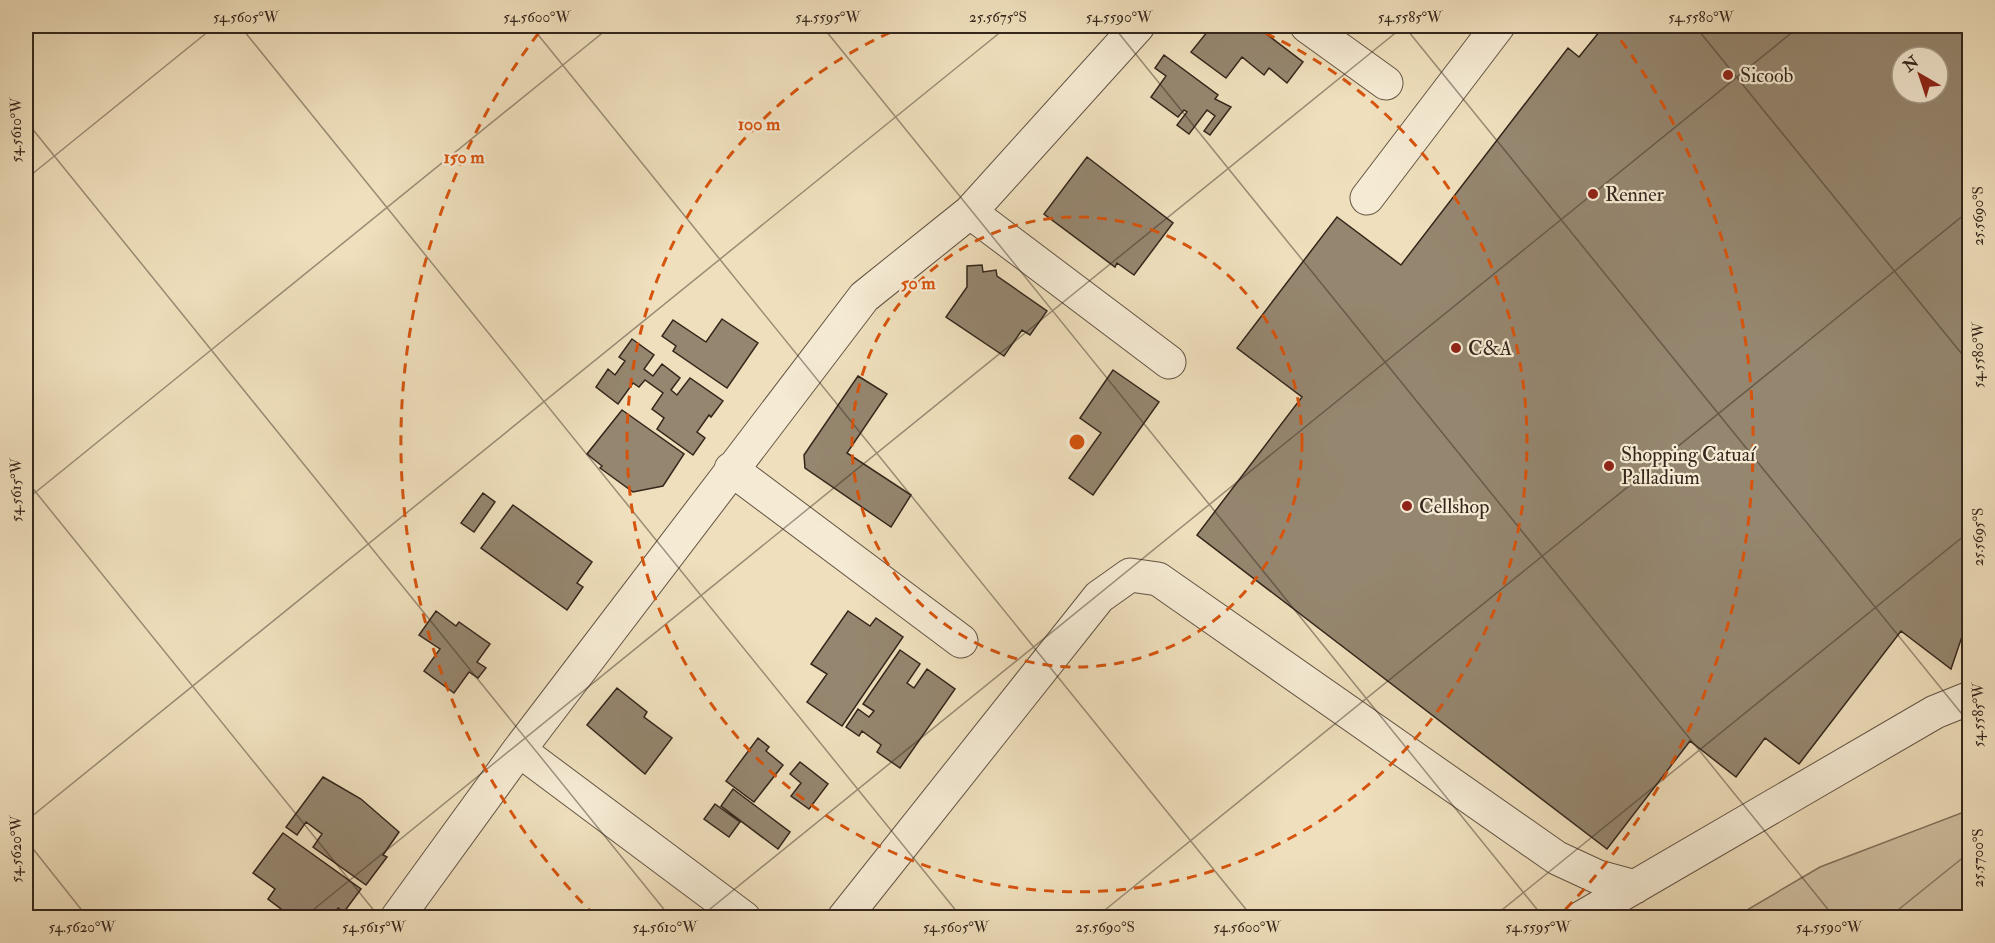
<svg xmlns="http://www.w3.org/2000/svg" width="1995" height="943" viewBox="0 0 1995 943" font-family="'IM FELL Double Pica',serif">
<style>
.green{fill:#cfc0a1;stroke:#82735e;stroke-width:1.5}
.building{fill:#95866f;stroke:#34261c;stroke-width:1.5;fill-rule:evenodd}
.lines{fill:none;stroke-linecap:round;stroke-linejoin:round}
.minor-casing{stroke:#635444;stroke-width:35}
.minor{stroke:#f5ead3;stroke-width:33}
.ticks{fill:none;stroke:#34261c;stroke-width:1.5;stroke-opacity:0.45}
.ring{fill:none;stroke:#d6540e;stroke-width:3;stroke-dasharray:10 8}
.poi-dot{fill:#8f2418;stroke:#f5ead3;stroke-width:2}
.labels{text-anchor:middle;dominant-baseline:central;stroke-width:4.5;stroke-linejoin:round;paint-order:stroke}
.poi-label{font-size:20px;fill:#34261c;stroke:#f5ead3;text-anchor:start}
.centre{fill:#d6540e;stroke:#f5ead3;stroke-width:3}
.ring-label{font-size:18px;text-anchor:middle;font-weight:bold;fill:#d6540e;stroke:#f5ead3;stroke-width:4.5;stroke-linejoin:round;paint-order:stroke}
.neatline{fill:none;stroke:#34261c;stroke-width:2}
.ticks-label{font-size:15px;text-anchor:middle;fill:#34261c}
</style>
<rect width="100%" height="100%" fill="#efdfbc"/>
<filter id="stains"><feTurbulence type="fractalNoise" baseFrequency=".00333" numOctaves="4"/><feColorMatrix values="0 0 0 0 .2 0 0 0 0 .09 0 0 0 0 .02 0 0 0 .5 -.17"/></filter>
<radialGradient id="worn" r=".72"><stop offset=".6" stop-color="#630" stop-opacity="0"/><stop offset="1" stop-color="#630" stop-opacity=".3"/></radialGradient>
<path class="green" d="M1969 810V917H1735L1820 867Z"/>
<path class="building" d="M1212 26H1256L1303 62 1287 83 1269 68 1264 75 1242 57 1226 78 1191 52Z
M1604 26H1970V613L1951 669 1901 631 1799 764 1765 738 1736 777 1690 741 1607 849 1197 535 1302 397 1237 348 1337 217 1401 265 1568 48 1579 57ZM1902 57H1938V93H1902Z
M1164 55 1218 95 1215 99 1231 107 1210 135 1204 131 1215 116 1207 110 1189 134 1177 125 1187 112 1184 110 1178 117 1151 97 1166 76 1155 68Z
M1087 157 1173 223 1134 275 1117 263 1115 267 1044 214Z
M982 265 983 272 996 270 997 276 1047 311 1030 335 1022 330 1004 356 946 317 967 287V266Z
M722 319 758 343 727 388 673 351 676 346 662 336 673 320 706 342Z
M632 339 654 355 644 369 653 376 662 364 680 378 671 390 677 395 690 378 723 401 711 417 709 415 697 432 705 438 693 455 657 429 664 418 652 409 663 393 645 380 639 387 633 383 618 404 596 387 608 369 615 375 625 361 619 357Z
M1113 370 1159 402 1093 495 1069 478 1101 433 1080 418Z
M858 376 887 394 847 453 911 495 891 527 805 468 804 455Z
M622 410 684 454 663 486 633 492 600 468 602 466 587 454Z
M483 493 495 502 474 532 461 523Z
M513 505 592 562 577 583 583 587 567 610 481 548Z
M436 611 456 626 459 622 490 644 477 662 486 668 478 678 469 672 454 693 424 671 440 649 419 635Z
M848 611 870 626 876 618 903 637 842 726 807 702 827 674 811 664Z
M900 650 920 664 907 683 914 688 927 669 955 689 900 768 877 752 881 745 862 731 859 736 846 727 858 709 869 717 874 711 863 704Z
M617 688 647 712 644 717 672 738 645 774 587 725Z
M758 738 769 747 766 751 783 765 754 802 726 781Z
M800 762 828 784 809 809 791 796 801 783 790 774Z
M323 777 361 799 399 832 383 855 387 857 366 885 313 847 322 834 306 822 297 835 286 827Z
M733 789 790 832 778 849 721 806Z
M715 804 740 822 729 837 704 819Z
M283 833 361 889 344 912 338 908 332 918H293L268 899 275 889 253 873Z"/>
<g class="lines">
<defs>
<path id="minor" d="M1307 26 1386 83
M1367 198 1498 26
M970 212 1169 362
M731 469 961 641
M519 750 744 918
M397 918 519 750 864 297 970 212 1138 26
M844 918 1099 597 1130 575 1158 579 1557 858 1598 877 1635 887
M1581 918 1935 712 1970 698"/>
</defs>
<use href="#minor" class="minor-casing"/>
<use href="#minor" class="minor"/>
</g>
<path class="ticks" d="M240 26 962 918M531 26 1253 918M822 26 1544 918M1113 26 1835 918M1404 26 1970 724M1695 26 1970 364M26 121 671 918M26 179 215 26M26 480 380 918M26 500 611 26M26 821 1008 26M26 840 88 918M303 918 1404 26M699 918 1800 26M1095 918 1970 210M1492 918 1970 531M1888 918 1970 852"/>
<g class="ring">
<circle cx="1077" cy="442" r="225"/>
<path d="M1249 26A450 450 0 1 1 905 26"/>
<path d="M595 916A676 676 0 0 1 544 26M1610 26A676 676 0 0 1 1559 916"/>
</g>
<g class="poi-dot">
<circle cx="1728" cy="75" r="6"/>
<circle cx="1593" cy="194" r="6"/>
<circle cx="1456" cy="348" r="6"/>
<circle cx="1609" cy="466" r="6"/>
<circle cx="1407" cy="506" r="6"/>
</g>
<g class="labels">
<g class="poi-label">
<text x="1740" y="75">Sicoob</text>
<text x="1605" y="194">Renner</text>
<text x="1468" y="348">C&amp;A</text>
<text x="1621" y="454">Shopping Catuaí<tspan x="1621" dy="23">Palladium</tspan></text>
<text x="1419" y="506">Cellshop</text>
</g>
</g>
<circle cx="1077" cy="442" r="9" class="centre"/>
<g class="ring-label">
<text x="759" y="130">100 m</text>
<text x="464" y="163">150 m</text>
<text x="918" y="289">50 m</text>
</g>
<rect width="1995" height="943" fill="none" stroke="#efdfbc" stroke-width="66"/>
<g transform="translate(1920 75) rotate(321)"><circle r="28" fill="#f5ead3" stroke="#a89c8a" stroke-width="1.5"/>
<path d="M0-4.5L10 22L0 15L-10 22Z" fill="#8f2418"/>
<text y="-9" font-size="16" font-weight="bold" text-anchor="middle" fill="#34261c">N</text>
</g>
<rect x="33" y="33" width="1929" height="877" class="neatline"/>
<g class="ticks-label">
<text x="246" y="22">54.5605°W</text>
<text x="537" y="22">54.5600°W</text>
<text x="828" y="22">54.5595°W</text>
<text x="998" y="22">25.5675°S</text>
<text x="1119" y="22">54.5590°W</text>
<text x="1410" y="22">54.5585°W</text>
<text x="1701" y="22">54.5580°W</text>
<text transform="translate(16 130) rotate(-90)" y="5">54.5610°W</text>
<text transform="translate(1978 216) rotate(-90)" y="5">25.5690°S</text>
<text transform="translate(1978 355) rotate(-90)" y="5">54.5580°W</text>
<text transform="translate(16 490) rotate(-90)" y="5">54.5615°W</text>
<text transform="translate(1978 537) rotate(-90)" y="5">25.5695°S</text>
<text transform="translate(1978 715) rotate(-90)" y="5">54.5585°W</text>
<text transform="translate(16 849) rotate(-90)" y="5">54.5620°W</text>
<text transform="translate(1978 858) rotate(-90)" y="5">25.5700°S</text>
<text x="82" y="932">54.5620°W</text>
<text x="374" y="932">54.5615°W</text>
<text x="665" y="932">54.5610°W</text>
<text x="956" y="932">54.5605°W</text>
<text x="1105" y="932">25.5690°S</text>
<text x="1247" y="932">54.5600°W</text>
<text x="1538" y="932">54.5595°W</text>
<text x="1829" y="932">54.5590°W</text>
</g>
<rect width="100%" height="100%" filter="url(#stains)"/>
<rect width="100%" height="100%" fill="url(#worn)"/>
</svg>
